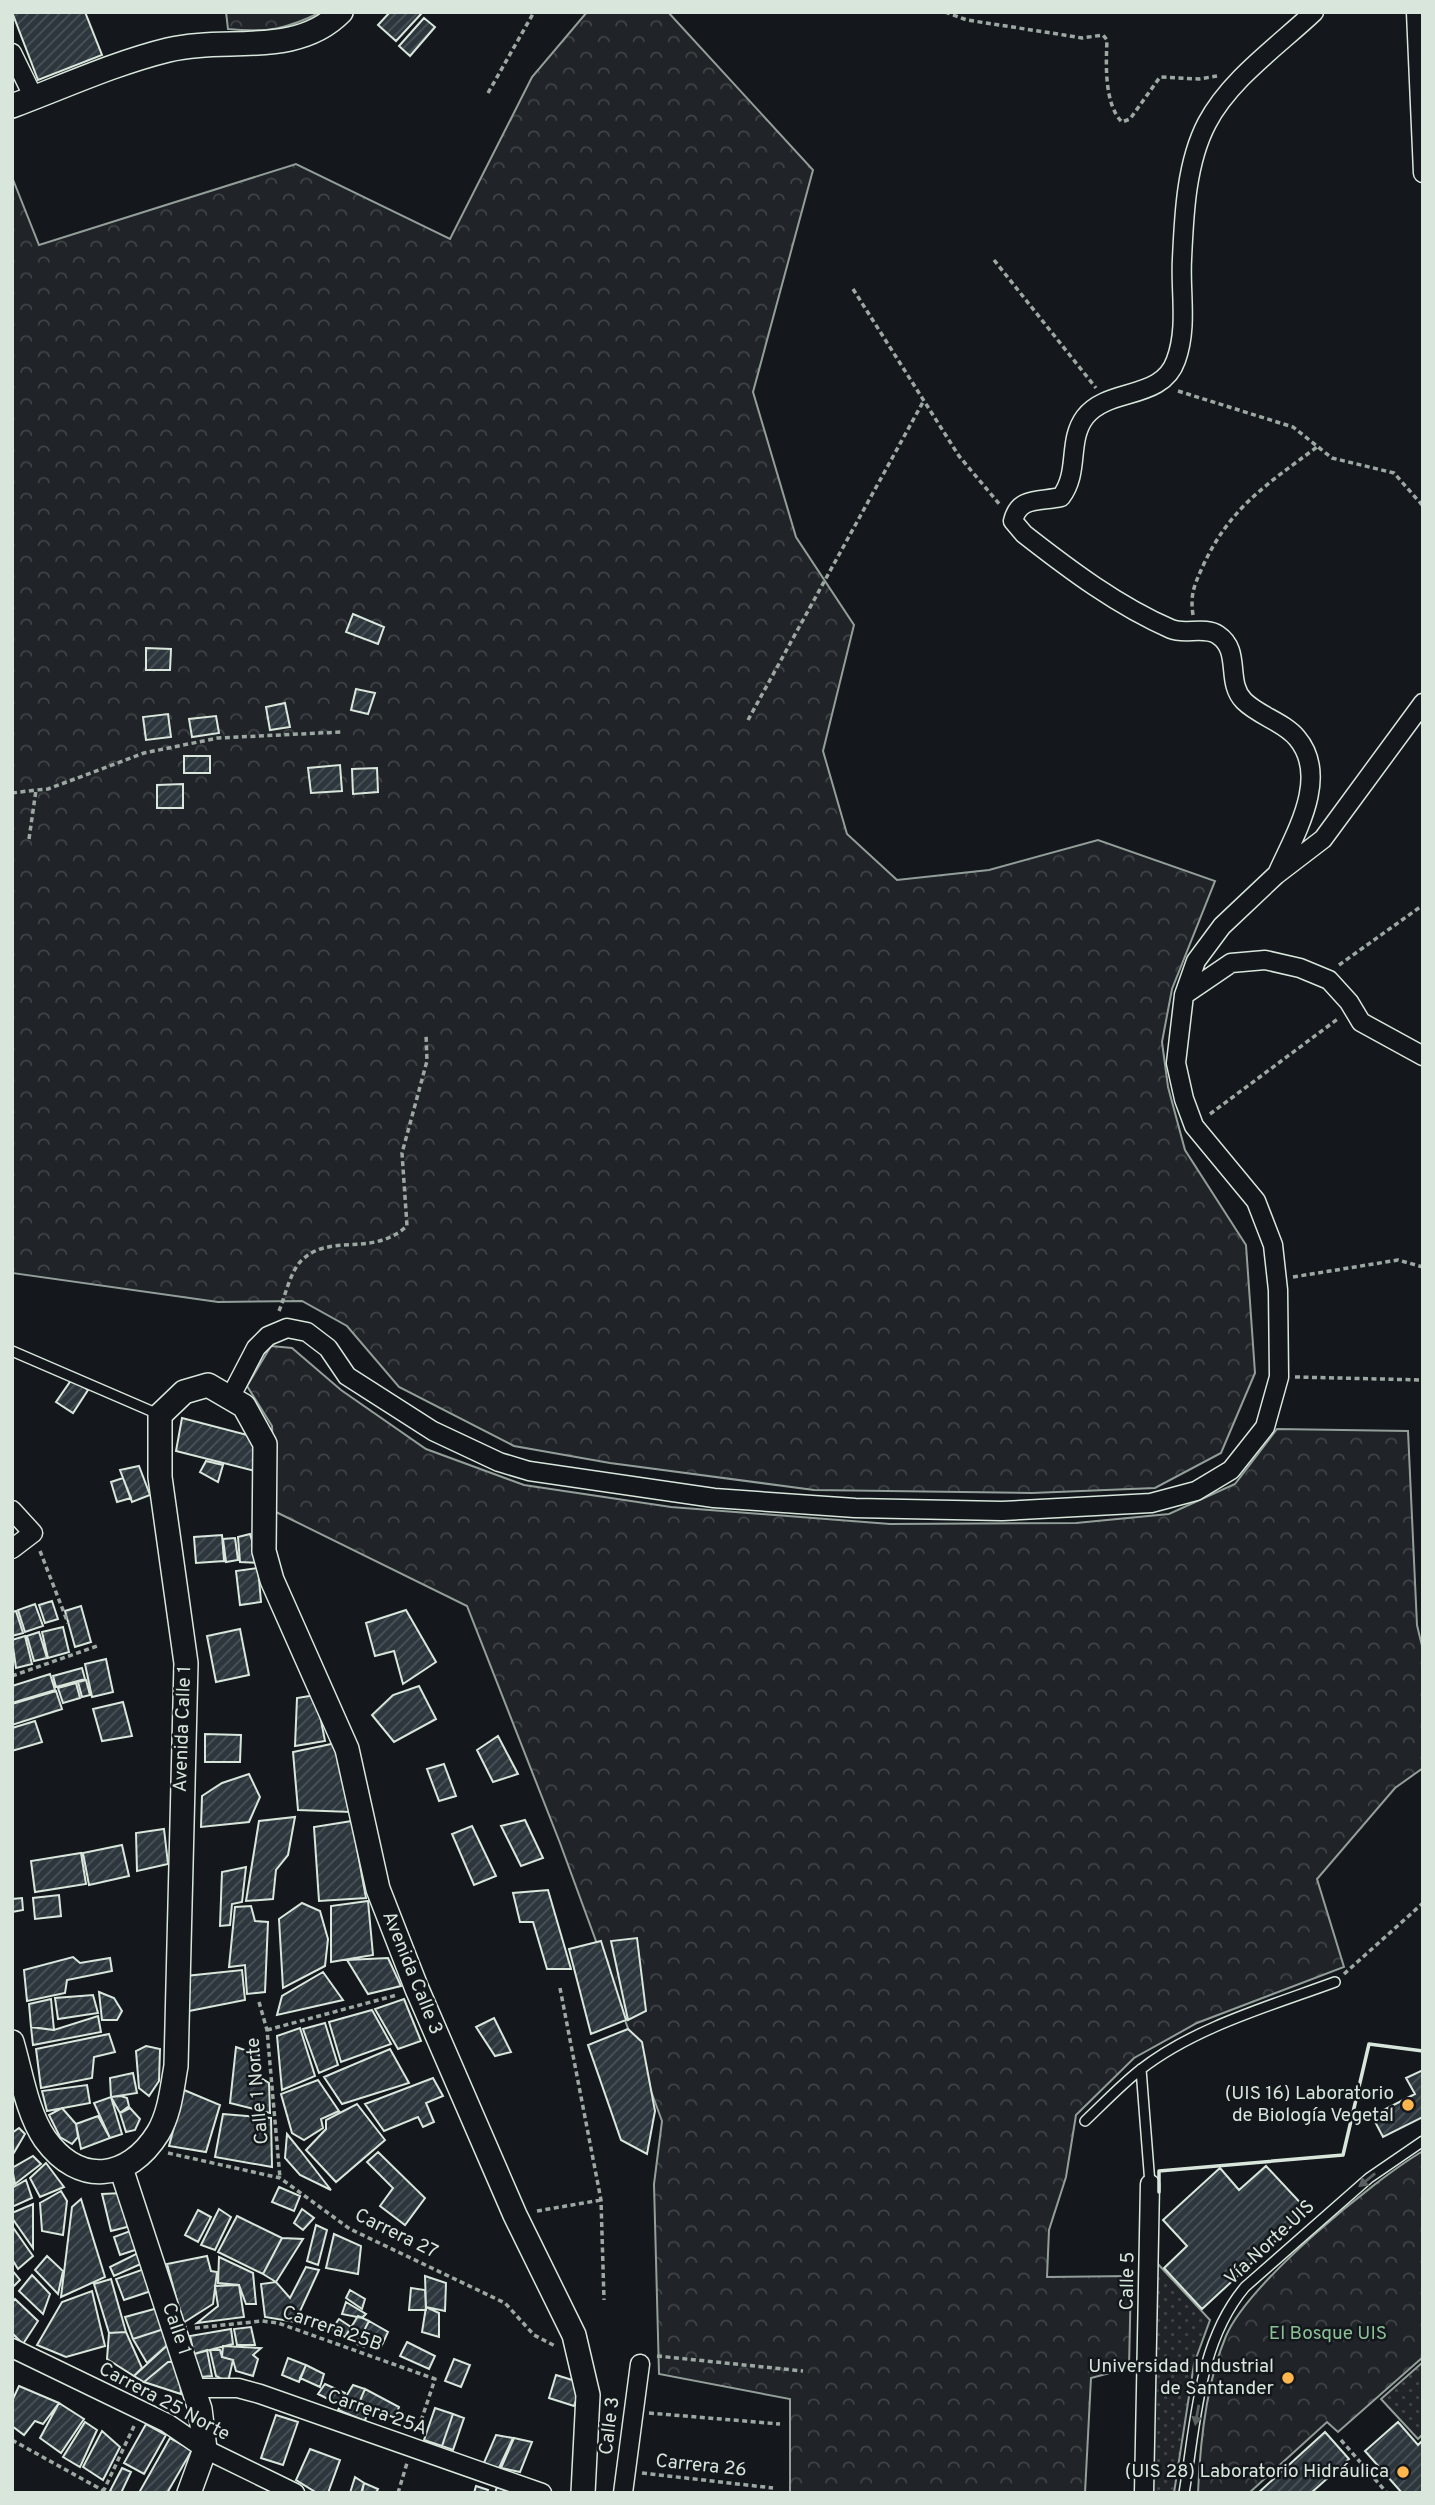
<svg xmlns="http://www.w3.org/2000/svg" width="1435" height="2505" viewBox="0 0 1435 2505" font-family="Overpass,sans-serif">
<style>
.grass{fill:url(#grass-dots);stroke:#939e99;stroke-width:2}
.forest{fill:url(#forest-crowns);stroke:#939e99;stroke-width:2}
.building{fill:url(#building-hatch);stroke:#d8e6dc;stroke-width:2}
.lines{fill:none;stroke-linecap:round;stroke-linejoin:round}
.service-casing{stroke:#d8e6dc;stroke-width:12}
.minor-casing{stroke:#d8e6dc;stroke-width:21}
.tertiary-casing{stroke:#d8e6dc;stroke-width:26}
.path{stroke:#9da8a2;stroke-width:3.5;stroke-dasharray:5 3.5;stroke-linecap:butt}
.service{stroke:#14181c;stroke-width:9}
.minor{stroke:#14181c;stroke-width:18}
.tertiary{stroke:#14181c;stroke-width:23}
.wall{stroke:#d8e6dc;stroke-width:3.5}
.oneway{fill:#59605f}
.poi-dot{fill:#ffb74d;stroke:#14181c;stroke-width:2.5}
.labels{text-anchor:middle;dominant-baseline:central;stroke-width:5;stroke-linejoin:round;paint-order:stroke}
.street-label{font-size:19px;fill:#d8e6dc;stroke:#14181c}
.poi-label{font-size:19px;fill:#d8e6dc;stroke:#14181c;text-anchor:end}
.park-label{font-size:19px;fill:#8ac095;stroke:#14181c}
</style>
<defs>
<pattern id="grass-dots" width="8" height="8" patternUnits="userSpaceOnUse" patternTransform="scale(1.75)"><rect width="8" height="8" fill="#202428"/><path d="M2 2h.1M6 6h.1" fill="none" stroke="#404447" stroke-width="1.8" stroke-linecap="round"/></pattern>
<pattern id="forest-crowns" width="20" height="18" patternUnits="userSpaceOnUse" patternTransform="scale(1.75)"><rect width="20" height="18" fill="#202428"/><path d="M2 6a3 3 0 1 1 6 0M12 15a3 3 0 1 1 6 0" fill="none" stroke="#404447"/></pattern>
<pattern id="building-hatch" width="6" height="6" patternUnits="userSpaceOnUse" patternTransform="scale(1.75)"><rect width="6" height="6" fill="#2c363c"/><path d="M-1 1l2-2M0 6l6-6M5 7l2-2" fill="none" stroke="#4a5358"/></pattern>
</defs>
<rect width="100%" height="100%" fill="#14181c"/>
<path class="grass" d="M1157 2263 1210 2320 1194 2364 1174 2493H1150Z
M1423 2362V2434L1418 2439 1381 2399Z"/>
<path class="forest" d="M226 12H321C287 29 267 33 228 29Z
M587 12H668L813 170 753 392 796 537 854 625 823 751 847 834 897 880 989 870 1098 840 1215 881 1172 989 1162 1042 1168 1087 1185 1150 1246 1245 1255 1373 1221 1453 1155 1488 1032 1493 814 1490 610 1463 514 1446 399 1387 347 1326 302 1301 218 1302 12 1273V177L39 245 296 164 450 239 532 77Z
M271 1346 292 1348 341 1390 426 1449 524 1485 671 1507 890 1524 1076 1523 1169 1514 1235 1484 1277 1429 1408 1431 1417 1625 1423 1650V1768L1395 1788 1317 1879 1344 1967 1197 2023 1134 2058 1076 2115 1066 2177 1049 2230 1047 2277 1131 2276 1129 2368 1091 2378 1085 2493H790V2399L659 2374 654 2184 662 2121 560 1843 467 1606 276 1512 272 1426 247 1386Z
M1423 2151V2357L1338 2432 1327 2422 1249 2493H1198C1200 2442 1206 2383 1226 2336 1249 2283 1372 2181 1423 2151Z"/>
<path class="building" d="M12 12H85L102 55 38 80Z
M390 12H420L421 14 396 41 378 25Z
M424 18 435 27 410 56 399 46Z
M353 614 384 627 378 644 346 632Z
M146 648 171 649 170 670H146Z
M356 689 375 693 368 714 351 710Z
M285 703 290 727 270 730 266 707Z
M168 714 171 737 146 740 143 717Z
M216 716 219 733 192 737 189 719Z
M184 756H210V773H184Z
M340 765 342 791 311 793 308 768Z
M377 768 378 792 353 794 352 769Z
M183 784V808H157V785Z
M72 1379 88 1390 73 1413 56 1402Z
M182 1418 255 1437 259 1472 176 1451Z
M206 1461 223 1465 218 1482 200 1472Z
M139 1466 150 1495 132 1502 120 1470Z
M123 1478 131 1498 117 1502 111 1482Z
M250 1534 259 1563 240 1562 238 1537Z
M222 1535 224 1561 196 1563 194 1537Z
M235 1538 238 1560 226 1562 223 1539Z
M258 1568 261 1602 240 1605 236 1571Z
M52 1601 58 1619 45 1623 39 1605Z
M35 1604 43 1626 25 1632 18 1610Z
M81 1606 91 1642 75 1647 65 1611Z
M406 1610 436 1662 403 1684 394 1651 375 1656 366 1623Z
M16 1611 23 1633 12 1636V1612Z
M63 1627 69 1652 48 1658 42 1632Z
M240 1629 249 1675 216 1682 207 1636Z
M39 1632 47 1658 34 1661 27 1636Z
M25 1636 32 1664 16 1668 12 1640Z
M106 1659 113 1692 92 1697 85 1664Z
M82 1668 85 1679 56 1687 53 1676Z
M50 1674 55 1690 12 1703V1686Z
M86 1680 90 1695 82 1697 78 1682Z
M76 1683 80 1698 63 1703 58 1688Z
M419 1686 436 1719 394 1742 372 1715 393 1695Z
M56 1691 62 1709 12 1725V1704Z
M316 1695 325 1741 295 1746 297 1698Z
M123 1702 132 1736 102 1741 93 1709Z
M35 1721 42 1742 12 1751V1728Z
M205 1734 241 1735 240 1762H205Z
M498 1736 518 1774 493 1782 477 1750Z
M336 1743 351 1812 298 1810 293 1752Z
M444 1764 456 1796 439 1801 427 1769Z
M249 1774 260 1797 249 1822 201 1827 202 1796 222 1783Z
M295 1817 288 1855 276 1870 273 1899 246 1901 259 1821Z
M525 1820 543 1858 521 1866 501 1826Z
M352 1821 366 1898 319 1901 314 1827Z
M472 1826 496 1876 474 1885 452 1834Z
M164 1829 168 1864 137 1871 136 1833Z
M122 1845 129 1876 89 1885 83 1853Z
M81 1853 86 1884 35 1892 31 1861Z
M246 1867 242 1902 232 1904 230 1925 220 1926 222 1872Z
M548 1890 571 1969H547L533 1922H520L513 1893Z
M59 1895 61 1916 35 1919 33 1898Z
M22 1898 23 1910 12 1912V1899Z
M368 1901 373 1955 331 1962V1906Z
M302 1903 320 1911 328 1939 325 1966 283 1988 279 1919Z
M251 1906 255 1921 268 1922 265 1992 247 1994 245 1965 229 1967 235 1907Z
M637 1938 646 2011 628 2020 611 1941Z
M601 1941 626 2020 591 2034 569 1949Z
M73 1957 80 1963 110 1958 112 1971 67 1980 65 1993 27 2001 24 1970Z
M388 1958 401 1986 368 1994 347 1960Z
M242 1970 245 2000 189 2011 186 1976Z
M323 1972 343 2000 277 2015 282 1996Z
M99 1992 114 1998 122 2011 117 2020H102Z
M93 1995 98 2013 58 2019 55 1998Z
M51 1999 54 2030 31 2027 29 2004Z
M404 1999 421 2041 398 2049 375 2009Z
M372 2010 391 2044 341 2062 329 2022Z
M98 2016 101 2032 33 2045 31 2027 54 2030Z
M494 2018 511 2052 495 2056 476 2027Z
M325 2023 338 2065 319 2073 303 2029Z
M300 2028 315 2076 282 2090 277 2036Z
M628 2029 642 2042 655 2111 647 2154 621 2140 588 2045Z
M109 2034 115 2052 94 2057 92 2078 41 2088 36 2049Z
M146 2046 160 2049 159 2081 149 2096 139 2088 136 2051Z
M236 2047 259 2055 261 2078 269 2083 270 2113 230 2103Z
M390 2049 409 2083 342 2104 324 2077Z
M1423 2070V2117L1383 2137 1372 2116 1415 2094 1406 2078Z
M133 2073 137 2093 111 2097 110 2078Z
M433 2078 443 2096 426 2103 434 2122 423 2127 418 2117 384 2131 365 2104Z
M318 2080 339 2111 321 2119 323 2128 304 2140 292 2133 281 2094Z
M87 2085 90 2103 47 2111 42 2091Z
M184 2090 220 2105 206 2152 169 2146Z
M121 2096 127 2098 129 2106 120 2113 111 2097Z
M111 2097 122 2134 110 2138 94 2103Z
M357 2104 385 2140 336 2182 306 2150 326 2129V2120Z
M62 2108 76 2124 78 2137 72 2144 60 2137 49 2115Z
M130 2108 140 2119 135 2130 126 2132 120 2113Z
M223 2114 271 2118 272 2167 215 2157Z
M98 2116 110 2138 81 2149 76 2124Z
M19 2128 25 2134 12 2156V2133Z
M287 2134 300 2150 331 2190 300 2175 285 2158Z
M378 2152 425 2198 405 2225 380 2206 393 2188 367 2162Z
M33 2156 41 2164 15 2184 12 2168Z
M46 2163 64 2187 40 2197 30 2178Z
M1266 2166 1308 2211 1202 2309 1164 2268 1187 2246 1163 2220 1220 2168 1239 2190Z
M26 2180 32 2198 12 2207V2188Z
M279 2187 300 2196 294 2211 272 2202Z
M61 2191 67 2201 63 2235 42 2231 40 2203Z
M123 2193 135 2225 111 2231 102 2194Z
M81 2199 105 2277 61 2297 72 2207Z
M33 2204V2248L12 2218V2213Z
M219 2209 231 2217 215 2250 201 2245Z
M302 2209 314 2218 303 2230 294 2223Z
M198 2210 211 2217 198 2242 185 2235Z
M237 2216 282 2238 263 2274 218 2252Z
M316 2225 327 2230 318 2265 307 2261Z
M12 2226 33 2256 18 2269 12 2259Z
M133 2230 138 2249 120 2255 114 2237Z
M334 2234 361 2246 358 2274 326 2268Z
M282 2238 303 2239 276 2282 263 2274Z
M138 2253 143 2263 114 2276 110 2267Z
M47 2256 63 2271 58 2294 35 2270Z
M207 2256 211 2271 217 2272 213 2304 183 2323 167 2264Z
M219 2257 253 2273 256 2304H246L239 2285 218 2283Z
M306 2267 319 2270 295 2322 265 2317 261 2284 276 2282 290 2298Z
M147 2268 154 2290 124 2300 116 2279Z
M12 2270 20 2280 12 2288Z
M32 2275 50 2294 43 2314 19 2291Z
M425 2276 446 2283 445 2311 426 2307Z
M111 2279 126 2332 109 2333 94 2284Z
M239 2285 244 2317 197 2323 218 2306 215 2286Z
M411 2288 425 2290 426 2310H409Z
M350 2290 365 2299 362 2309 346 2298Z
M92 2291 105 2346 66 2357 37 2345 62 2302Z
M15 2299 38 2321 23 2344 12 2333V2303Z
M346 2302 366 2314 362 2318 342 2314Z
M426 2307 439 2313V2337L422 2332Z
M158 2308 167 2328 133 2339 125 2317Z
M358 2316 369 2321 357 2344 345 2337Z
M339 2319 351 2327 345 2337 331 2330Z
M369 2321 388 2332 381 2347 368 2339 364 2347 357 2344Z
M251 2327 255 2345H237L234 2329Z
M167 2328 172 2341 147 2363 133 2339Z
M231 2329 233 2344 194 2354 190 2336Z
M126 2332 142 2368 134 2376 107 2359 109 2333Z
M172 2341 179 2362H168L144 2382 134 2376Z
M407 2342 435 2356 429 2369 400 2356Z
M223 2346 261 2348 253 2355 258 2359 253 2376 236 2371 233 2360 222 2357Z
M207 2350 212 2376 200 2377 194 2354Z
M210 2350H220L222 2357 233 2360 228 2382 216 2376Z
M288 2358 306 2365 299 2382 282 2375Z
M454 2359 470 2365 461 2387 445 2381Z
M168 2362H179L181 2394 144 2382Z
M306 2365 324 2374 320 2387 300 2378Z
M556 2375 582 2383 574 2406 549 2398Z
M325 2384 345 2393 340 2405 318 2394Z
M353 2385 365 2389 359 2403 369 2407 365 2421 338 2410Z
M19 2386 59 2403 43 2424 35 2421 24 2435 12 2426V2401Z
M365 2389 399 2407 395 2418 359 2403Z
M59 2403 84 2419 61 2453 40 2438Z
M435 2408 453 2414 442 2446 424 2440Z
M453 2414 464 2418 453 2450 442 2446Z
M276 2415 298 2422 283 2465 261 2458Z
M85 2422 97 2430 80 2467 63 2457Z
M1398 2422 1418 2445 1423 2440V2493H1402L1365 2451Z
M146 2424 166 2435 144 2474 124 2463Z
M102 2431 120 2447 103 2480 83 2467Z
M1325 2432 1349 2459 1311 2493H1258Z
M496 2435 513 2438 499 2468 483 2465Z
M170 2438 192 2450 167 2493H142L140 2491Z
M514 2438 532 2442 520 2472 501 2468Z
M310 2449 340 2460 328 2493H317L296 2480Z
M122 2468 131 2472 121 2493H115L110 2491Z
M355 2477 364 2483 361 2493H350Z
M364 2483 378 2489 376 2493H362Z
M476 2486 488 2490 487 2493H474Z
M497 2487 513 2493H495Z"/>
<g class="lines">
<defs>
<path id="service" d="M12 1351 158 1414
M1141 2069 1150 2184
M1085 2121C1103 2104 1121 2085 1140 2070 1195 2027 1270 2006 1335 1982
M1184 2493C1196 2423 1198 2343 1245 2287L1369 2178 1423 2141"/>
<path id="minor" d="M1416 12 1423 173
M12 53 34 98
M1278 872C1295 834 1330 777 1297 738 1284 722 1259 716 1244 701 1225 682 1242 651 1218 635 1205 626 1185 635 1171 629 1118 606 1070 570 1024 534L1013 521C1019 496 1040 502 1061 497 1080 472 1067 441 1085 417 1108 387 1162 401 1176 360 1188 327 1180 292 1182 259 1184 215 1186 163 1207 123 1230 79 1278 46 1314 12
M1184 995 1231 963 1265 960 1300 968 1329 980 1349 1002 1361 1022 1423 1056
M231 1396 256 1348 268 1336 287 1328 307 1332 328 1348 347 1376 433 1431 499 1462 529 1471 714 1498 855 1508 1002 1511 1151 1503 1196 1491 1231 1470 1265 1427 1279 1377 1278 1290 1273 1245 1256 1201 1194 1126 1184 1099 1176 1063 1184 995 1196 961 1222 926 1276 875 1323 839 1423 703
M12 1510 33 1533 12 1549
M12 2348 167 2423 205 2449 295 2493
M195 2388H238L260 2394 542 2493
M623 2493 640 2364
M1144 2493 1150 2184"/>
<path id="tertiary" d="M12 106C63 87 115 63 168 50 225 36 296 58 341 12
M12 2042C21 2073 27 2113 45 2139 79 2186 128 2181 158 2133 170 2113 172 2088 176 2066L186 1663 160 1477V1415L184 1392 208 1385 244 1406 265 1444 264 1551 272 1580 347 1749 378 1889 417 1989 515 2215 574 2335 588 2395 583 2493
M121 2168 200 2409 205 2449 189 2493"/>
</defs>
<use href="#service" class="service-casing"/>
<use href="#minor" class="minor-casing"/>
<use href="#tertiary" class="tertiary-casing"/>
<path class="path" d="M945 12 967 20 1064 35 1082 38 1103 35 1107 40C1106 64 1104 104 1122 122L1130 119 1160 77 1199 79 1217 76
M488 93 534 12
M994 260 1096 388
M853 289 959 456 1001 506
M1178 391 1293 427 1332 458 1394 473 1423 506
M1193 615C1190 595 1194 586 1202 568 1229 508 1266 485 1317 447
M748 720 923 402
M12 793 36 790
M29 839 36 790 48 789 144 753 218 738 341 732
M1339 965 1423 905
M1210 1114 1339 1018
M1293 1277 1398 1260 1423 1267
M279 1311C285 1297 290 1272 301 1261 329 1232 372 1258 407 1226L402 1153 427 1061 426 1034
M1295 1377 1423 1380
M40 1551 68 1623
M12 1676 100 1645
M1344 1974 1423 1903
M560 1988 601 2200 604 2300
M259 2002 267 2030 280 2178
M267 2030 397 1995
M168 2153 280 2178 350 2229 505 2303 534 2335 555 2346
M537 2211 601 2200
M195 2328 262 2321 278 2323 435 2379 418 2430
M657 2356 803 2371
M649 2413 780 2424
M12 2440 104 2491
M1341 2440 1387 2493
M642 2473 773 2488
M103 2492 134 2426
M398 2493 407 2463"/>
<use href="#service" class="service"/>
<use href="#minor" class="minor"/>
<use href="#tertiary" class="tertiary"/>
<path class="wall" d="M1159 2192V2171L1343 2155 1369 2044 1423 2051"/>
</g>
<defs><path id="oneway-solid" d="M-6-.8H1V-3.2L6.5 0L1 3.2V.8H-6Z" transform="scale(1.75)"/></defs>
<g class="oneway">
<use href="#oneway-solid" transform="translate(1367 2180) rotate(141)"/>
<use href="#oneway-solid" transform="translate(1197 2415) rotate(100)"/>
</g>
<g class="poi-dot">
<circle cx="1408" cy="2105" r="7"/>
<circle cx="1288" cy="2378" r="7"/>
<circle cx="1403" cy="2472" r="7"/>
</g>
<g class="labels">
<g class="street-label">
<text transform="translate(183 1729) rotate(-88)">Avenida Calle 1</text>
<text transform="translate(412 1973) rotate(68)">Avenida Calle 3</text>
<text transform="translate(258 2091) rotate(-95)">Calle 1 Norte</text>
<text transform="translate(396 2234) rotate(26)">Carrera 27</text>
<text transform="translate(1270 2243) rotate(-43)">Vía Norte UIS</text>
<text transform="translate(1128 2281) rotate(-89)">Calle 5</text>
<text transform="translate(176 2329) rotate(71)">Calle 1</text>
<text transform="translate(332 2329) rotate(19)">Carrera 25B</text>
<text transform="translate(164 2402) rotate(28)">Carrera 25 Norte</text>
<text transform="translate(377 2413) rotate(19)">Carrera 25A</text>
<text transform="translate(610 2426) rotate(-83)">Calle 3</text>
<text transform="translate(701 2466) rotate(6)">Carrera 26</text>
</g>
<g class="poi-label">
<text x="1394" y="2094">(UIS 16) Laboratorio<tspan x="1394" dy="22">de Biología Vegetal</tspan></text>
<text x="1274" y="2367">Universidad Industrial<tspan x="1274" dy="22">de Santander</tspan></text>
<text x="1389" y="2472">(UIS 28) Laboratorio Hidráulica</text>
</g>
<g class="park-label">
<text x="1328" y="2334">El Bosque UIS</text>
</g>
</g>
<rect width="1435" height="2505" fill="none" stroke="#d8e6dc" stroke-width="28"/>
</svg>
